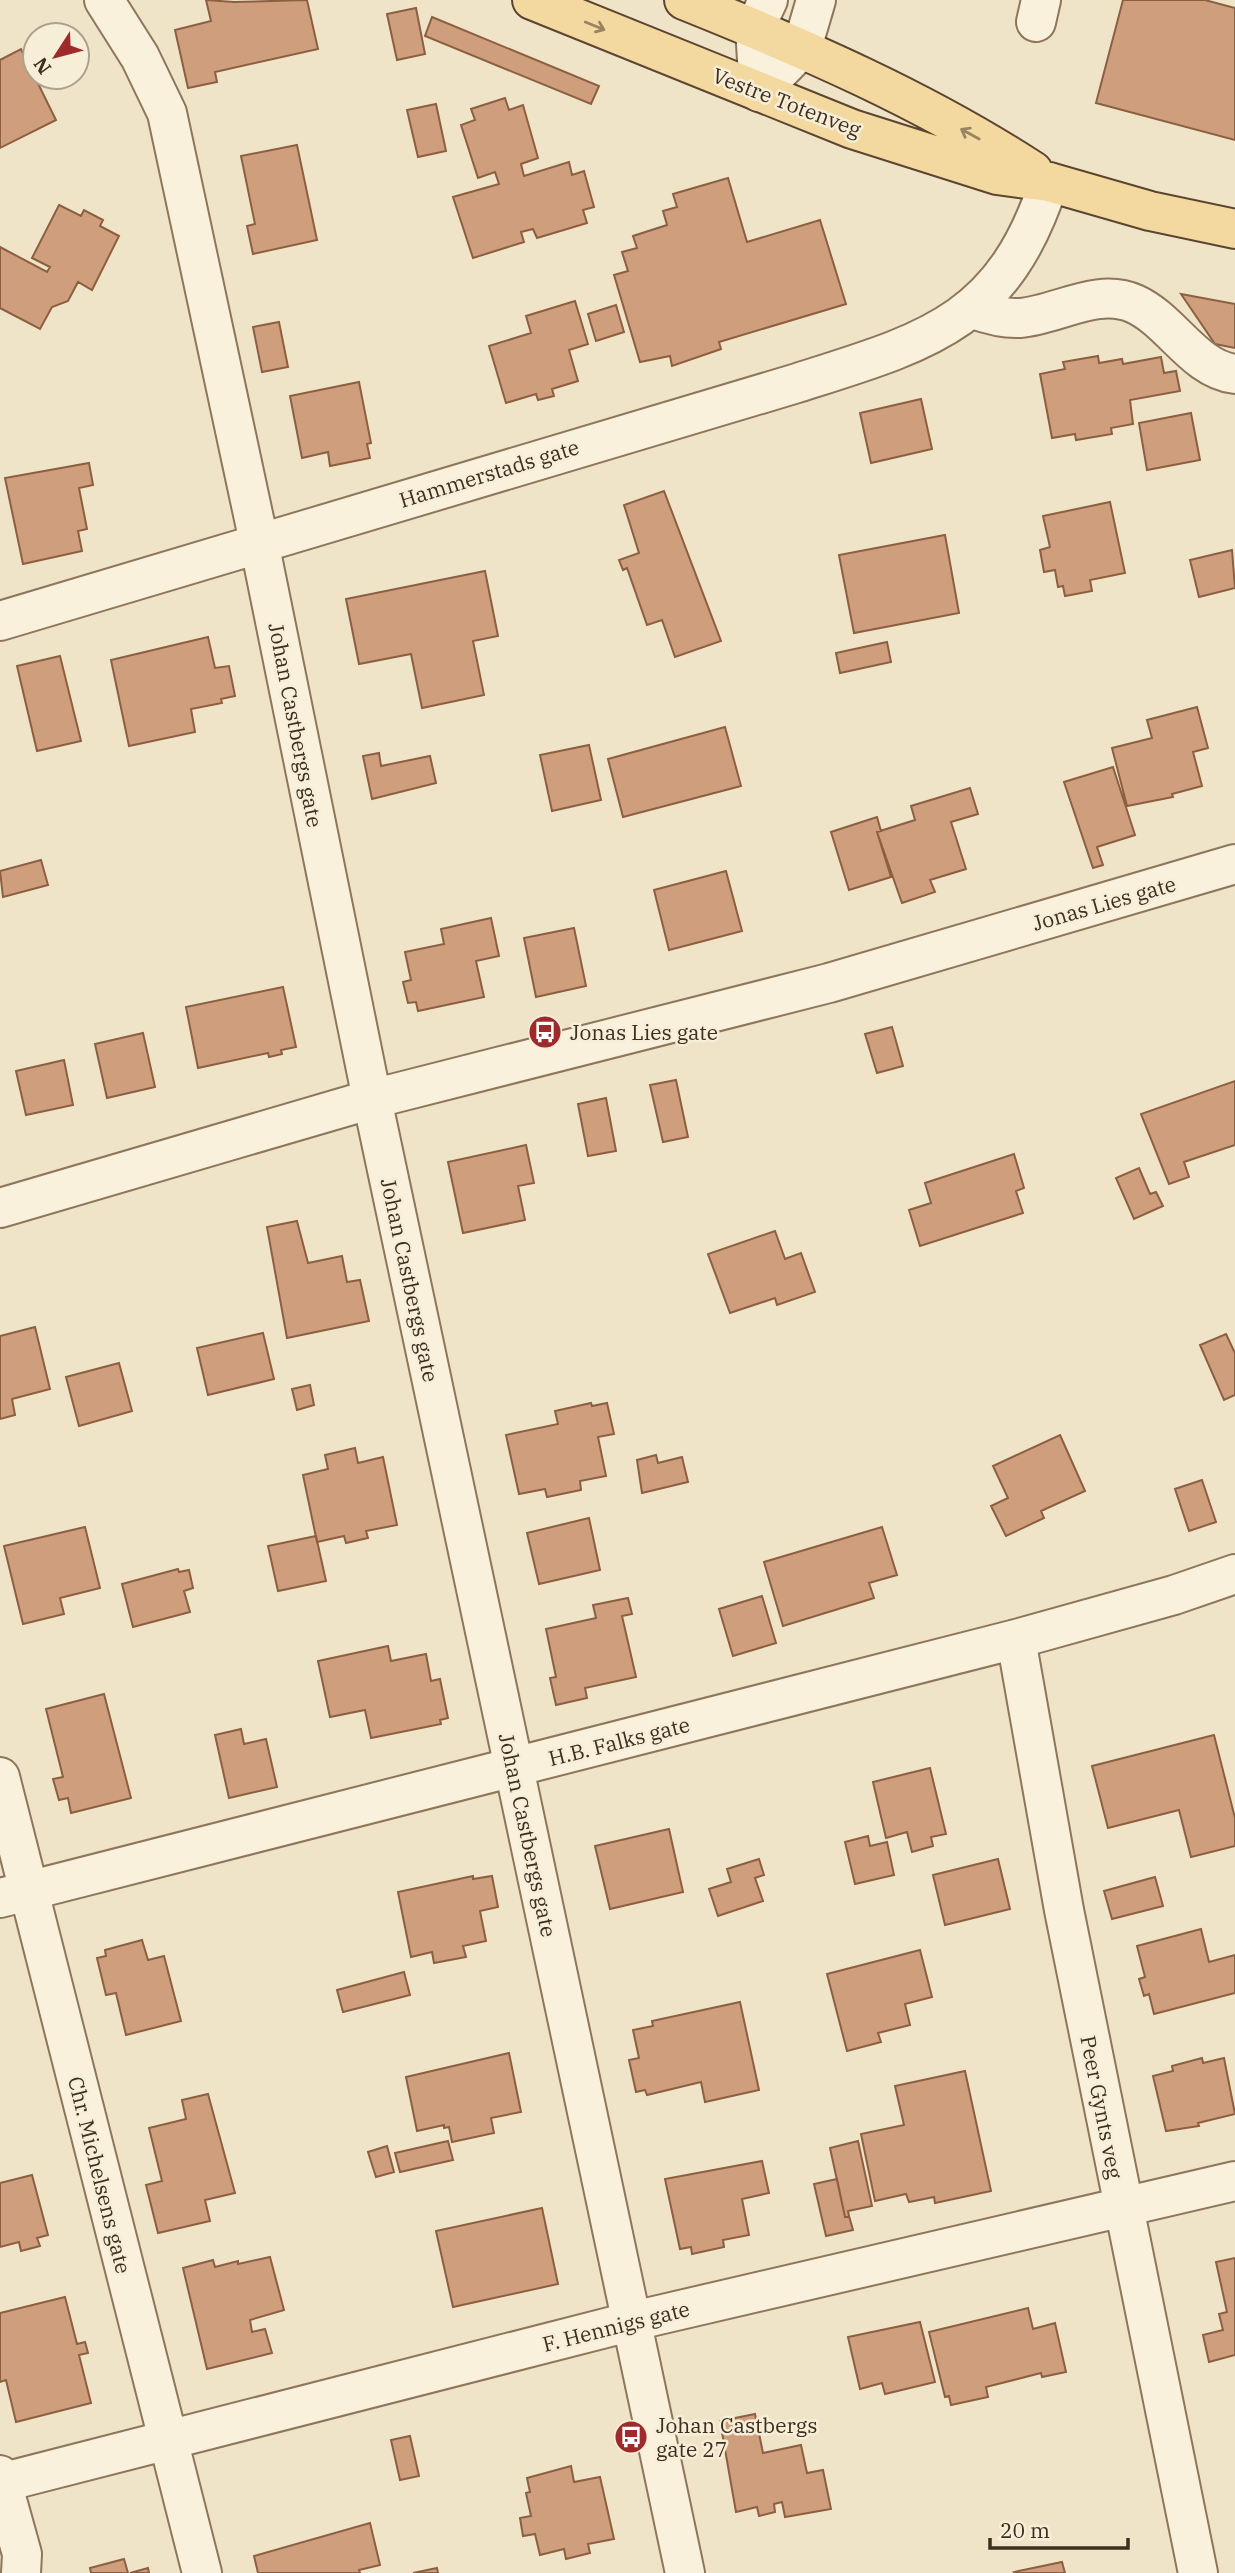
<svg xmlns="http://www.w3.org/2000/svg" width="1235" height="2573" viewBox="0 0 1235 2573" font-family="'IBM Plex Serif',serif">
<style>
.building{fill:#cf9f7d;stroke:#8d5f41;stroke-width:2}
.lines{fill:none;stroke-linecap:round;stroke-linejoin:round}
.minor-casing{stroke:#8d765c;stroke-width:42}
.major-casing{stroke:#5b4430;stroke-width:42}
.minor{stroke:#faf1dc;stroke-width:38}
.major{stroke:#f3d9a0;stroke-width:38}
.oneway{stroke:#988460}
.labels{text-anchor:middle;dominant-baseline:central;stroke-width:5;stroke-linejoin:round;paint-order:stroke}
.street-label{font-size:21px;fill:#3d2e20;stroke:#f7eed8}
.poi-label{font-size:21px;fill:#3d2e20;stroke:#f7eed8;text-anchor:start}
</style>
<rect width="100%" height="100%" fill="#f0e4c8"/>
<path class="building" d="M206 0 234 2 307 0 318 49 215 72 217 82 188 88 175 30 211 21Z
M1123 0H1205L1235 8V140L1096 103Z
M416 8 425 54 397 60 387 14Z
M432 17 599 86 591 104 425 36Z
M21 49 56 120 0 148V60Z
M505 98 509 110 523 105 538 158 521 164 524 176 569 162 572 175 584 171 594 207 583 210 587 223 537 238 533 229 521 232 524 242 473 258 453 197 499 184 495 172 478 178 461 125 475 120 471 109Z
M436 104 446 151 418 157 407 110Z
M297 145 317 240 253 254 247 226 255 224 241 156Z
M728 178 747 242 820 220 846 304 719 342 721 349 672 366 670 356 640 362 614 275 628 271 622 252 637 248 633 236 667 225 663 211 677 207 673 194Z
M59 205 81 216 84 210 103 220 100 226 119 236 92 290 78 282 68 301 52 307 40 329 0 308V247L47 272 50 267 32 258Z
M1181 294 1235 304V348L1215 344Z
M575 301 588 344 569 350 578 381 552 389 554 396 538 400 536 394 506 403 489 346 531 333 526 316Z
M616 305 624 332 596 341 588 314Z
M279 322 288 367 262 372 253 327Z
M1098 356 1099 363 1122 359 1123 364 1161 357 1164 373 1176 371 1180 391 1130 400 1133 424 1111 428 1112 434 1076 440 1075 434 1052 438 1040 374 1065 369 1063 362Z
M359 382 371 443 367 444 370 458 330 466 328 452 302 458 290 396Z
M921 399 932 449 871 463 860 413Z
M1191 413 1200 460 1147 470 1139 423Z
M89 463 93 485 79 488 87 529 78 531 82 551 23 564 5 478Z
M664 491 721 641 675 657 662 620 647 625 627 568 623 570 619 560 639 553 624 505Z
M1110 502 1125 573 1090 580 1092 591 1065 596 1063 586 1058 587 1055 570 1044 572 1040 550 1050 547 1043 516Z
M945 535 959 613 854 633 839 555Z
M1232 550 1235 588 1199 597 1190 560Z
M485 571 498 636 473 641 484 695 422 708 411 654 359 664 346 599Z
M208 637 215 668 229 666 235 696 221 699 222 703 191 709 195 732 129 746 111 660Z
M887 642 891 662 840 673 836 653Z
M60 656 81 741 37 751 17 666Z
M1197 707 1208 748 1193 752 1202 786 1172 794 1173 797 1127 806 1112 748 1152 738 1147 720Z
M725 727 741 786 623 817 608 759Z
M589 745 601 800 552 811 540 755Z
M379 753 381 766 430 756 436 783 372 799 363 756Z
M1113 767 1135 835 1097 847 1103 865 1093 868 1064 782Z
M970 788 978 814 951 822 966 869 930 880 935 892 902 903 877 832 915 820 911 806Z
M877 817 881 831 877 832 891 877 849 890 831 832Z
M41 860 48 885 3 897 0 871Z
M726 871 742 931 669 950 654 890Z
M491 918 499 956 476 961 484 997 418 1011 416 1002 408 1003 403 982 411 980 405 952 444 944 441 929Z
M574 928 586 986 536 997 524 938Z
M283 987 296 1047 281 1050 282 1054 269 1057 268 1053 198 1068 186 1007Z
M892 1027 903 1066 877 1073 865 1034Z
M143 1033 155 1087 107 1098 95 1044Z
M64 1060 73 1105 26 1115 16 1071Z
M676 1080 688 1137 663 1142 650 1085Z
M1235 1081V1145L1184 1162 1189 1177 1169 1184 1141 1114Z
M606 1098 616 1151 588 1156 578 1104Z
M526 1145 534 1183 518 1186 525 1220 463 1233 448 1162Z
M1014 1154 1024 1188 1016 1191 1023 1213 920 1246 909 1210 931 1203 925 1183Z
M1139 1168 1150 1194 1156 1192 1163 1206 1134 1219 1116 1178Z
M297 1221 308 1263 342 1256 347 1282 360 1280 369 1321 287 1338 267 1227Z
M775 1231 785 1259 801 1253 815 1292 777 1305 775 1298 730 1313 708 1254Z
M35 1327 50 1389 12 1399 15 1415 0 1419V1336Z
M263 1333 274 1379 208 1395 197 1348Z
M1226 1334 1235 1353V1395L1224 1400 1200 1345Z
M119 1363 132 1411 79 1426 66 1377Z
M310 1385 314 1405 297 1410 292 1389Z
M591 1403 592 1406 607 1403 614 1434 598 1437 606 1476 580 1481 581 1490 547 1497 545 1489 519 1494 506 1435 558 1424 555 1411Z
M1060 1435 1085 1491 1041 1511 1044 1518 1006 1536 991 1506 1008 1498 993 1466Z
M355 1448 358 1463 383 1457 397 1525 366 1531 368 1538 346 1543 344 1536 317 1542 303 1475 328 1469 325 1455Z
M656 1455 658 1463 682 1457 688 1482 642 1493 637 1460Z
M1202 1480 1216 1522 1189 1531 1175 1489Z
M589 1518 600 1570 539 1584 527 1533Z
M85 1527 100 1588 60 1598 64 1614 23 1624 4 1546Z
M882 1527 897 1575 869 1583 874 1598 783 1626 764 1562Z
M316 1536 326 1581 278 1591 268 1546Z
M178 1569 179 1572 189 1570 193 1588 184 1591 190 1612 133 1627 122 1584Z
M762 1596 776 1643 733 1656 719 1609Z
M628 1598 632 1614 622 1616 636 1677 585 1688 587 1698 556 1705 550 1678 556 1677 546 1629 596 1618 593 1605Z
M388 1646 391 1661 426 1654 431 1681 440 1679 448 1718 440 1720 441 1724 371 1738 365 1710 330 1717 318 1661Z
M104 1694 131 1798 71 1813 68 1798 59 1800 53 1779 63 1777 46 1709Z
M241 1729 244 1744 266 1739 277 1787 229 1798 215 1735Z
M1214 1735 1235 1818V1846L1191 1857 1179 1810 1108 1828 1092 1766Z
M930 1768 946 1834 931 1837 933 1846 912 1852 907 1832 886 1838 873 1782Z
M669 1829 683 1892 610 1909 595 1846Z
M868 1836 870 1846 887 1842 894 1875 855 1884 845 1842Z
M759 1859 764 1875 755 1878 763 1901 718 1916 709 1889 731 1882 727 1869Z
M998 1859 1010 1909 945 1925 933 1875Z
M473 1876V1879L492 1876 498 1907 480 1911 486 1941 463 1946 466 1957 434 1963 432 1952 411 1957 398 1892Z
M1155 1877 1163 1906 1112 1919 1104 1891Z
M1201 1929 1209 1962 1235 1955V1993L1154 2014 1149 1994 1144 1996 1139 1979 1145 1977 1137 1946Z
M142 1940 148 1960 164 1956 181 2021 126 2035 116 1993 106 1995 97 1958 106 1956 105 1950Z
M920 1950 932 1997 905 2004 910 2025 878 2033 881 2042 847 2051 827 1974Z
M404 1972 410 1995 343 2012 337 1990Z
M740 2002 759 2090 705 2102 701 2082 647 2095 645 2090 636 2092 629 2060 639 2058 633 2030 653 2026 652 2021Z
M509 2053 521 2112 491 2118 494 2133 452 2142 449 2127 444 2128V2125L417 2131 406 2077Z
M1202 2058 1203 2063 1224 2058 1235 2114 1198 2123 1199 2126 1166 2131 1153 2076 1173 2071 1172 2066Z
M965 2071 991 2191 935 2203 934 2197 909 2202 906 2194 875 2201 861 2134 904 2125 895 2086Z
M208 2094 235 2193 205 2200 210 2221 158 2233 146 2185 162 2181 149 2128 186 2119 182 2100Z
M448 2141 453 2160 400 2172 395 2153Z
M858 2141 872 2206 848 2211 849 2216 845 2217 830 2148Z
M387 2146 394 2172 376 2177 368 2152Z
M762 2161 769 2193 742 2199 749 2235 723 2240 724 2247 692 2254 691 2247 680 2249 665 2179Z
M32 2175 48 2235 37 2238 40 2246 21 2251 19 2242 0 2247V2183Z
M837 2179 845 2217 849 2216 853 2230 826 2236 814 2184Z
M542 2208 558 2284 453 2307 436 2231Z
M270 2257 284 2310 250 2320 252 2332 265 2329 272 2353 207 2369 183 2268 213 2260 215 2267 238 2261V2264Z
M1235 2258V2355L1209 2362 1203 2335 1223 2330 1219 2314 1227 2312 1216 2262Z
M65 2297 77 2344 85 2342 88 2353 79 2355 91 2403 16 2422 6 2380 0 2382V2313Z
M1028 2308 1033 2329 1055 2323 1066 2372 1042 2377 1041 2373 986 2387 988 2397 951 2405 949 2396 945 2397 929 2332Z
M920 2322 935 2382 885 2394 882 2383 860 2389 848 2337Z
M755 2414 763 2453 801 2445 807 2473 823 2470 831 2509 785 2517 782 2502 774 2504 775 2512 759 2516 757 2507 736 2512 720 2421Z
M410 2436 419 2476 400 2480 391 2440Z
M571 2466 574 2482 600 2477 614 2539 588 2544 590 2553 566 2559 564 2549 540 2555 535 2534 523 2536 520 2518 531 2516 526 2493 530 2492 527 2478Z
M370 2523 380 2565 359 2570 360 2573H258L254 2556Z
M124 2559 128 2573H91L90 2568Z
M1062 2562 1065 2573H1015L1014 2572Z
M148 2568 149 2573H130Z
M437 2568 438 2573H413Z"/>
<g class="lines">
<defs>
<path id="minor" d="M104 0 140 57 167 113 259 542 372 1099 685 2573
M1036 22 1041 0
M759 92 802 48 816 0
M759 92 755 28 768 0
M973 309C987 314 1004 319 1020 318 1058 315 1097 287 1135 304 1172 321 1194 369 1235 374
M0 621 794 384C926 342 1003 324 1049 182
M0 1208 372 1099 829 983 1235 864
M1016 1639 1064 1910 1198 2573
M0 1777 202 2573
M0 1898 1016 1639 1174 1595 1235 1574
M0 2475 22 2554 21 2573
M0 2483 633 2321 1235 2181"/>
<path id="major" d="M532 0 852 129 997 175 1049 182 1150 211 1235 229
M684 0C804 48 924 100 1033 171"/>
</defs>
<use href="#minor" class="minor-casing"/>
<use href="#major" class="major-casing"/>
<use href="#minor" class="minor"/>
<use href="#major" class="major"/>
</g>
<defs><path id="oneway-shaft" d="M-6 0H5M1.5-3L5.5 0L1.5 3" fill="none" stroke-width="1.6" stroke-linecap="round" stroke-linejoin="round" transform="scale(1.75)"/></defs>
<g class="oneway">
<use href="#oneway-shaft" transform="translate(595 26) rotate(22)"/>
<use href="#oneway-shaft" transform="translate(970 134) rotate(-151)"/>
</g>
<defs>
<symbol id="bus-disc" viewBox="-11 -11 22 22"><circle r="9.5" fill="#9e2a2b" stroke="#f7eed8"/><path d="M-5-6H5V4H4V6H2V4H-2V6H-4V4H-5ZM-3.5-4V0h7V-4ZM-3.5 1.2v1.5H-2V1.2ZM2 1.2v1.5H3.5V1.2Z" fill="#fff"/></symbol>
</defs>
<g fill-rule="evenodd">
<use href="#bus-disc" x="526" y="1013" width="38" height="38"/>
<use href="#bus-disc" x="612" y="2418" width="38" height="38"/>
</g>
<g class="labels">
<g class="street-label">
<text transform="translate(787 102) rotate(21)">Vestre Totenveg</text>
<text transform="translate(489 473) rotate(-17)">Hammerstads gate</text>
<text transform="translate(296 725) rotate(79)">Johan Castbergs gate</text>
<text transform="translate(1104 903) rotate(-16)">Jonas Lies gate</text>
<text transform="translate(410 1280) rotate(78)">Johan Castbergs gate</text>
<text transform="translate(619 1741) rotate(-14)">H.B. Falks gate</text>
<text transform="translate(528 1835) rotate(78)">Johan Castbergs gate</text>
<text transform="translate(1102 2107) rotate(79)">Peer Gynts veg</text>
<text transform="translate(100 2175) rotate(76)">Chr. Michelsens gate</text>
<text transform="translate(616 2326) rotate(-14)">F. Hennigs gate</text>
</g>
<g class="poi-label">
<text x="570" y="1032">Jonas Lies gate</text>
<text x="656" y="2425">Johan Castbergs<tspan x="656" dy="24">gate 27</tspan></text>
</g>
</g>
<g transform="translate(56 56) rotate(234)"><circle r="33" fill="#f7eed8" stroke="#ada18e" stroke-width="2"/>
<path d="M0-5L12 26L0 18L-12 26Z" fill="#9e2a2b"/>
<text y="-10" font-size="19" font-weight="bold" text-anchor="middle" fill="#3d2e20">N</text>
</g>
<path d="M990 2538v10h138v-10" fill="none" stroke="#3d2e20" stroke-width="3.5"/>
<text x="1000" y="2538" font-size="21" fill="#3d2e20" stroke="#f7eed8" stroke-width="5" paint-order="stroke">20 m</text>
</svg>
